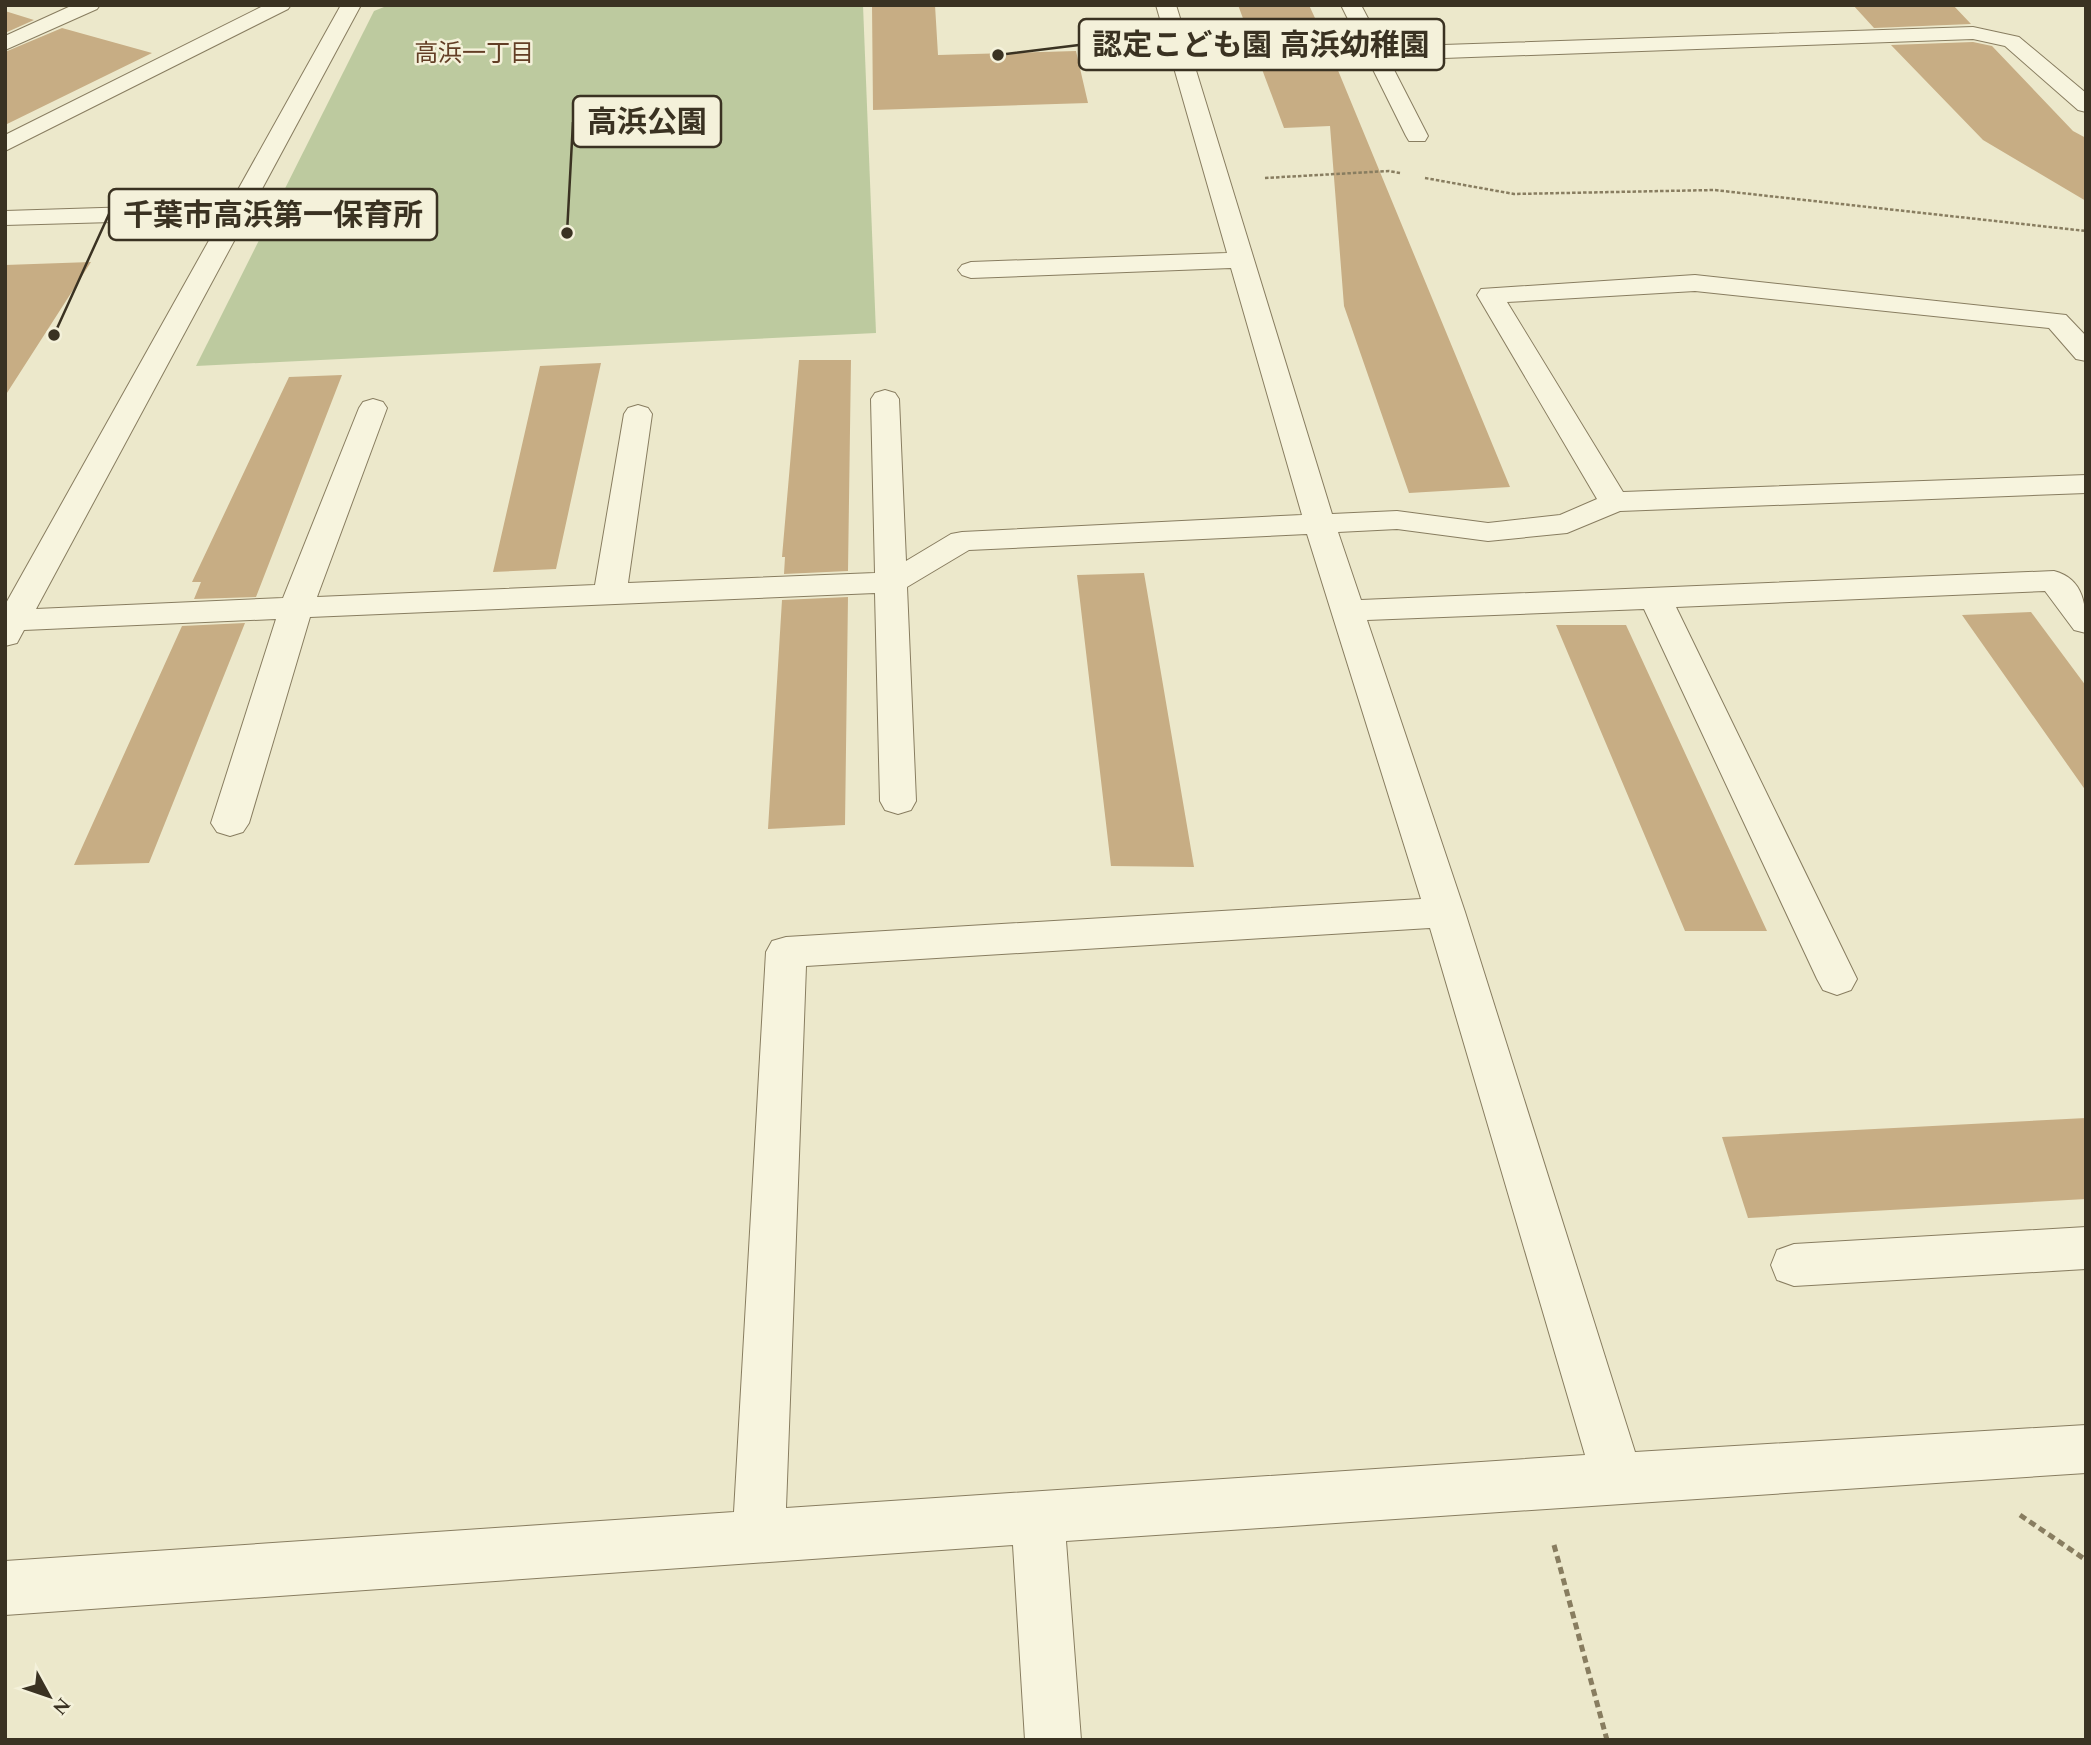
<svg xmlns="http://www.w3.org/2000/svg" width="2091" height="1745" viewBox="0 0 2091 1745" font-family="Spectral,'Noto Sans JP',serif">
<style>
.green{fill:#bdca9f}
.building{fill:#c7ad84}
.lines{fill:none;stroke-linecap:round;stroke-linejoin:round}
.minor-casing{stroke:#887d60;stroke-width:2}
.path-far1{stroke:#887d60;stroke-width:2.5;stroke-dasharray:3.5 2;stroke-linecap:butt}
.path{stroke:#887d60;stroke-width:5;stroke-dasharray:7 4.5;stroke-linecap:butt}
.minor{fill:#f7f4de;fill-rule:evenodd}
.labels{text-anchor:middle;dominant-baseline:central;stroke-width:5;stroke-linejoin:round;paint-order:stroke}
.far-neighbourhood-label{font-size:24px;fill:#633e25;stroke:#f4f1da}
.leader{fill:none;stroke:#3a3222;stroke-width:2.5}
.callout-dot{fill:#3a3222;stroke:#f4f1da;stroke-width:2.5}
.callout{fill:#f4f1da;stroke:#3a3222;stroke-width:2.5}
.callout-label{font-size:30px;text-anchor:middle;font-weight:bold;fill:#3a3222}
</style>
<rect width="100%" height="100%" fill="#ece8cb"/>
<path class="green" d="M389 5H863L876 333 196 366 374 11Z"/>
<path class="building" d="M872 5H935L938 55 1076 51 1088 103 873 110Z
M1238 5H1309L1330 51 1510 487 1409 493 1344 306 1330 126 1284 128Z
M1853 5H1953L1971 24 1874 28Z
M5 11 34 20 5 33Z
M62 28 152 53 5 125V52Z
M1973 42 1992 46 2073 131 2086 138V201L1983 140 1891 45Z
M91 262 5 396V265Z
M799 360H851L848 571 784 574 785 557H782Z
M601 363 556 569 493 572 540 366Z
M342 375 256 597 194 599 201 582H192L289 377Z
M1144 573 1194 867 1111 866 1077 575Z
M848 597 845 825 768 829 782 600Z
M2031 612 2086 686V791L1962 615Z
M245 623 149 863 74 865 182 626Z
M1556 625H1626L1767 931H1685Z
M2086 1118V1199L1748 1218 1722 1137Z"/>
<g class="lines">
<defs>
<path id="minor" d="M73 5H100L97 9 5 50V36Z
M265 5H291L288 9 5 151V135Z
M341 5H361L36 609 283 598 359 408 363 402 373 399 383 402 387 408 317 597 595 585 624 414 628 408 638 405 648 408 652 414 628 583 875 573 871 399 875 393 885 390 895 393 899 399 906 561 951 534 962 532 1302 515 1231 268 971 278 962 275 958 270 962 265 971 262 1227 253 1156 5H1176L1332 514 1397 511 1488 523 1560 515 1597 499 1477 295 1481 289 1695 275 2066 315 2086 336V361L2076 359 2049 328 1695 291 1507 302 1623 492 2086 475V493L1620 511 1567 533 1488 541 1397 529 1338 532 1361 600 2054 571C2085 579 2086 607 2086 633L2074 630 2045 591 1676 607 1857 979 1851 990 1837 995 1823 990 1817 979 1644 609 1367 620 1465 912 1635 1452 2086 1425V1473L1066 1541 1081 1740H1025L1013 1545 5 1615V1561L734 1512 766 952 772 941 786 937 1421 899 1307 534 969 550 907 587 916 801 911 810 898 814 885 810 880 801 875 593 310 617 249 823 243 832 230 836 217 832 211 823 276 619 24 630 17 643 5 646V605L221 219 5 225V211L230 204ZM1430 928 1585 1455 786 1508 806 966Z
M1341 5H1361L1383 47 1973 27 2019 37 2086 93V112L2078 110 2005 46 1973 39 1389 60 1428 136 1425 141H1409L1406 136Z
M2086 1227V1269L1794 1286 1777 1280 1771 1265 1777 1250 1794 1244Z"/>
</defs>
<use href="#minor" class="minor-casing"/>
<path class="path-far1" d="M1265 178 1389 171 1400 173
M1425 178 1514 194 1714 190 2086 231"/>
<path class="path" d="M2020 1515 2086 1560
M1554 1545 1607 1740"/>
<use href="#minor" class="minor"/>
</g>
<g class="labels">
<g class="far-neighbourhood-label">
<text x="474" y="54">高浜一丁目</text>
</g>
</g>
<path class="leader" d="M998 55L1079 45M567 233L573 122M54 335L109 214"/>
<g class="callout-dot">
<circle cx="998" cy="55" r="7"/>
<circle cx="567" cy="233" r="7"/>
<circle cx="54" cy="335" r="7"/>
</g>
<g class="callout">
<rect x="1079" y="19" width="365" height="51" rx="7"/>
<rect x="573" y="96" width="148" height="51" rx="7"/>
<rect x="109" y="189" width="328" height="51" rx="7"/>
</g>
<g class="callout-label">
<text x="1261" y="55">認定こども園 高浜幼稚園</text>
<text x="647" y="132">高浜公園</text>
<text x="273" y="225">千葉市高浜第一保育所</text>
</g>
<rect width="2091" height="1745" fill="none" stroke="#3a3222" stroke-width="14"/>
<g transform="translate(49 1696) rotate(130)" stroke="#f4f1da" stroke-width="5" paint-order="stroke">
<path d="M0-5L12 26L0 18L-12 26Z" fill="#3a3222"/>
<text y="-10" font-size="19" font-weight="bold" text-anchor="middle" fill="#3a3222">N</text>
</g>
</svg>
